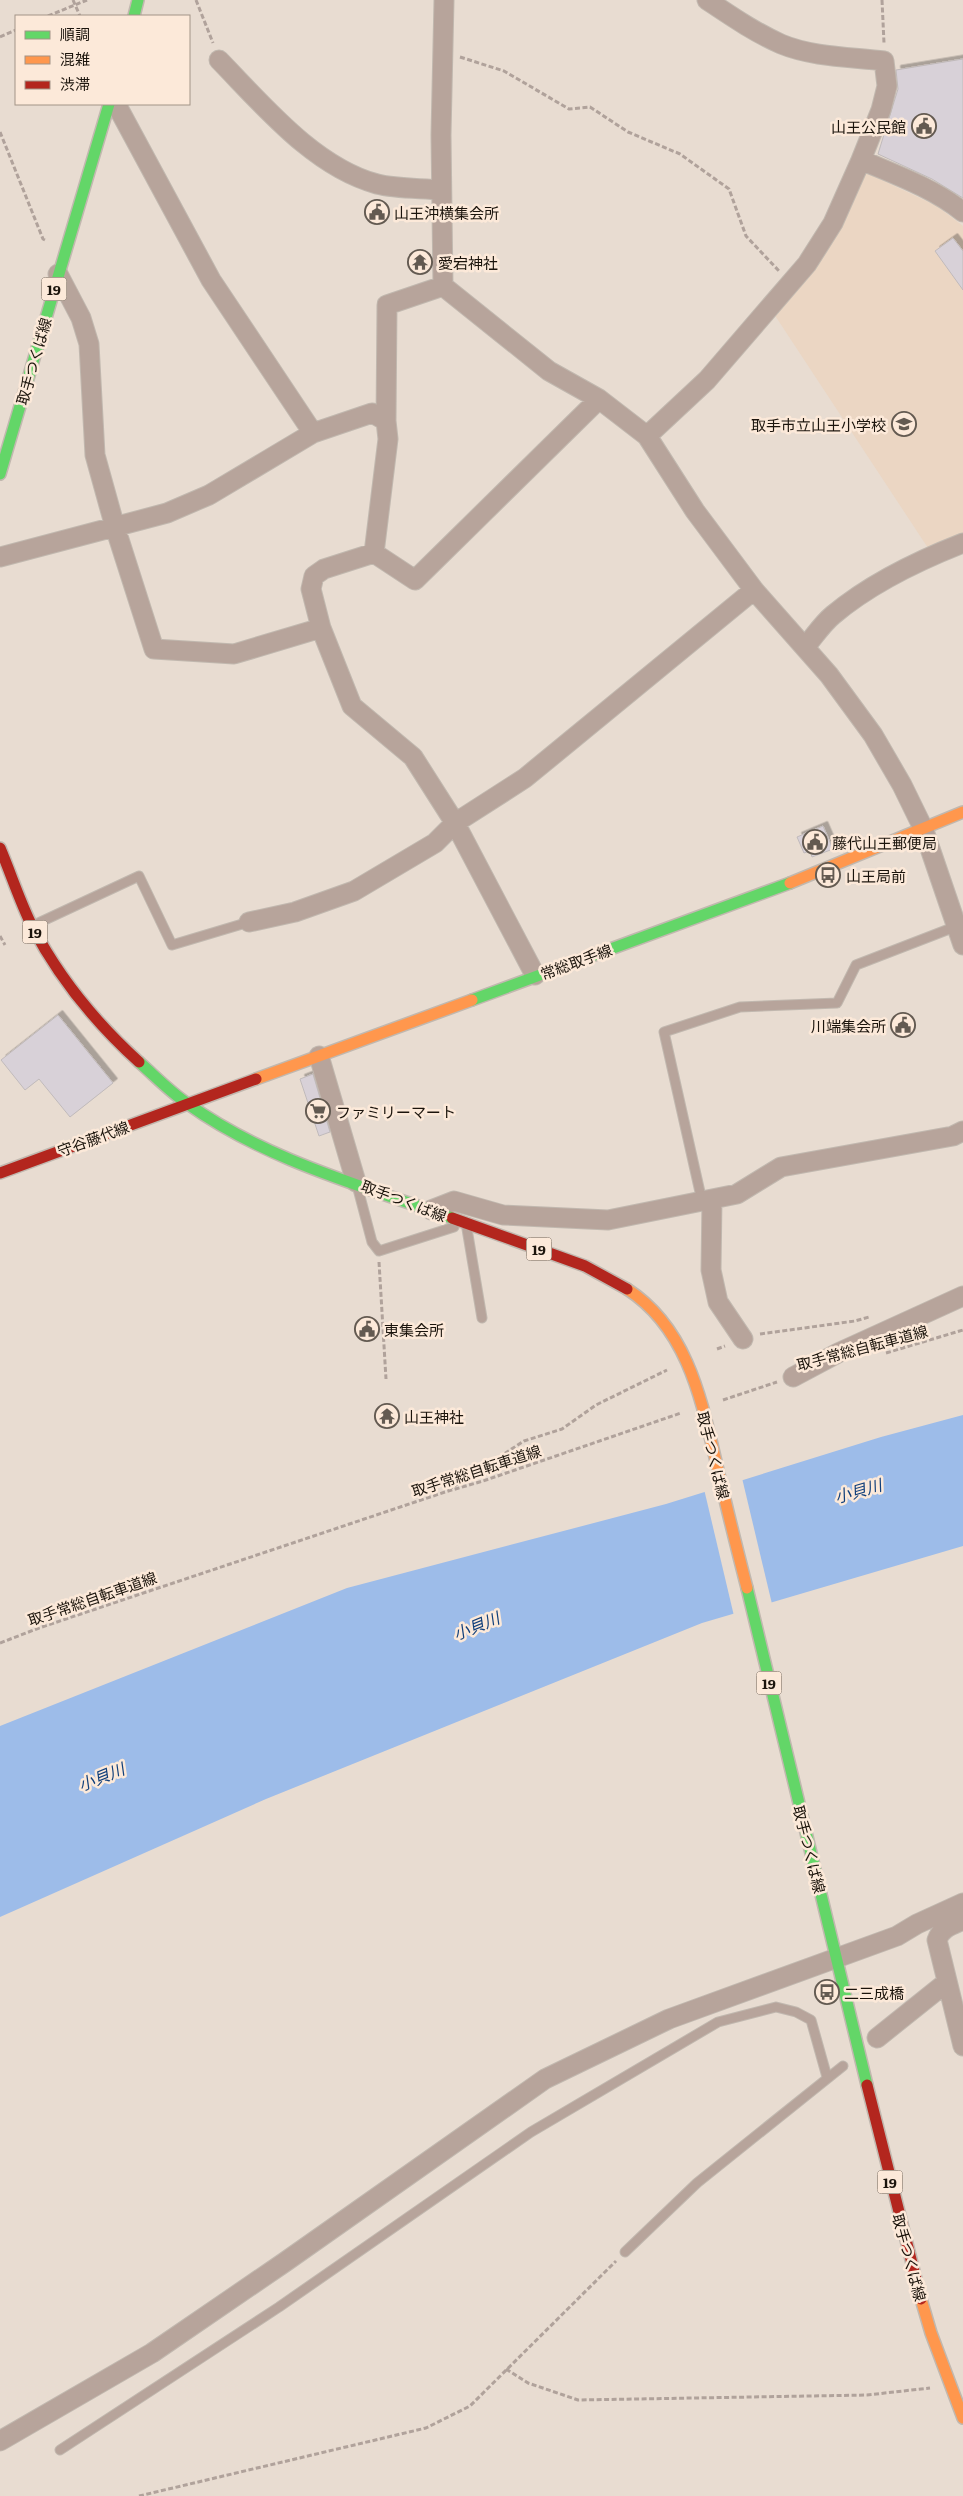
<svg xmlns="http://www.w3.org/2000/svg" width="963" height="2496" viewBox="0 0 963 2496" font-family="Literata,'Noto Sans JP',serif">
<style>
.built{fill:#ebd6c3}
.water{fill:#9dbce9}
.pier{fill:#e8dcd1}
.building{fill:#d8d1d8;stroke:#c0babb;filter:url(#shadow)}
.lines{fill:none;stroke-linecap:round;stroke-linejoin:round}
.lane-casing{stroke:#c1b8af;stroke-width:11}
.street-casing{stroke:#c1b8af;stroke-width:21}
.fast-casing{stroke:#c1b8af;stroke-width:14}
.slow-casing{stroke:#c1b8af;stroke-width:14}
.jam-casing{stroke:#c1b8af;stroke-width:14}
.path{stroke:#b0a29b;stroke-width:3;stroke-dasharray:5 2.5;stroke-linecap:butt}
.lane{stroke:#b7a49b;stroke-width:9}
.street{stroke:#b7a49b;stroke-width:19}
.fast{stroke:#63d668;stroke-width:11}
.slow{stroke:#ff974d;stroke-width:11}
.jam{stroke:#b3261e;stroke-width:11}
.labels{text-anchor:middle;dominant-baseline:central;stroke-width:5;stroke-linejoin:round;paint-order:stroke}
.shield{fill:#fce9d9;stroke:#5e544a;stroke-width:1}
.shield-label{font-size:14px;font-weight:bold;fill:#1b140c}
.poi-label{font-size:15px;fill:#1b140c;stroke:#fce9d9;text-anchor:start}
.street-label{font-size:15px;fill:#1b140c;stroke:#fce9d9}
.water-label{font-size:16px;font-style:italic;fill:#103f7b;stroke:#fce9d9}
</style>
<defs>
<filter id="shadow"><feDropShadow dx="4.5" dy="-4.5" stdDeviation="0" flood-color="#0004"/></filter>
</defs>
<rect width="100%" height="100%" fill="#e8dcd1"/>
<path class="built" d="M865 172 937 206 963 226V537L928 548 772 311Z"/>
<path class="water" d="M963 1415V1546L702 1623 266 1799 0 1917V1726L347 1588 666 1504 881 1437Z"/>
<path class="pier" d="M742 1478 772 1604 734 1616 704 1489Z"/>
<path class="building" d="M963 59V198L932 179 878 154 898 89 896 70Z
M953 238 963 251V290L935 251Z
M823 826 833 849 812 857 810 851 804 853 797 837Z
M58 1015 113 1083 70 1117 39 1079 25 1090 1 1060Z
M313 1074 330 1132 319 1136 300 1079Z"/>
<g class="lines">
<defs>
<path id="lane" d="M34 925 139 876 172 945 249 922
M358 1189 372 1242 379 1251 454 1227
M702 1201 664 1032 740 1007 837 1003 856 965 957 926
M467 1229 482 1318
M625 2252 697 2183 843 2066
M60 2450 279 2307 531 2132 718 2022 776 2007 796 2012 811 2020 827 2077"/>
<path id="street" d="M444 0 441 135 443 286 549 371 599 399 647 436 695 511 754 590 829 675 873 735 902 785 923 828 963 945
M707 0C731 16 754 32 781 44 812 57 851 57 884 61L887 86 881 110 861 160
M219 60C263 105 314 167 377 184 397 189 421 188 441 190
M116 104 211 280 313 433
M58 274 81 318 89 344 95 455 115 527 154 649 234 654 321 628
M386 421 387 305 443 286
M647 436 707 380 807 264 833 223 861 160C896 175 933 188 963 212
M374 553 324 569 314 576 311 589 321 628 352 706 413 757 455 823 535 975
M374 553 415 580 599 399
M0 557 167 513 209 495 313 433 372 413 386 421 388 439 374 553
M805 647C814 637 822 624 833 615 871 583 917 561 963 543
M249 922 295 912 354 891 435 843 455 823 525 778 754 590
M319 1056 356 1182
M712 1199 711 1270 718 1302 743 1339
M431 1210 454 1201 503 1215 608 1220 737 1194 781 1167 953 1136 963 1131
M793 1377 838 1353 963 1296
M963 1920C952 1925 941 1928 937 1940L963 2046
M877 2038 947 1982
M0 2441 152 2353 285 2262 545 2079 669 2019 897 1936 917 1924 963 1903"/>
<path id="fast" d="M134 16 138 0
M0 474 109 104
M472 1000 790 883
M139 1062C155 1076 170 1092 188 1104 266 1160 363 1186 452 1218
M747 1588 867 2085"/>
<path id="slow" d="M790 883 963 812
M256 1079 472 1000
M627 1289C689 1329 702 1403 718 1470 727 1509 737 1549 747 1588
M921 2299 931 2333 963 2418"/>
<path id="jam" d="M0 848C11 874 20 902 32 926 59 978 96 1023 139 1062
M0 1173 256 1079
M452 1218 585 1266 627 1289
M867 2085 921 2299"/>
</defs>
<use href="#lane" class="lane-casing"/>
<use href="#street" class="street-casing"/>
<use href="#fast" class="fast-casing"/>
<use href="#slow" class="slow-casing"/>
<use href="#jam" class="jam-casing"/>
<path class="path" d="M73 0 80 16
M196 0 213 43
M882 0 884 43
M48 16 87 0
M0 37 16 30
M460 57 504 71 569 109 590 107 628 132 680 154 729 189 746 236 779 271
M0 132 43 239 47 241
M0 936 5 945
M379 1262 386 1379
M760 1334 855 1321 869 1317
M717 1349 725 1346
M886 1353 963 1330
M723 1400 777 1382
M448 1490 524 1441 562 1429 596 1405 667 1370
M0 1643 39 1628 445 1492 483 1481 681 1413
M506 2369 528 2383 578 2400 867 2395 930 2388
M139 2496 426 2428 470 2406 616 2261"/>
<use href="#lane" class="lane"/>
<use href="#street" class="street"/>
<use href="#fast" class="fast"/>
<use href="#slow" class="slow"/>
<use href="#jam" class="jam"/>
</g>
<defs>
<symbol id="civic-ring" viewBox="-11 -11 22 22"><circle r="9.5" fill="#fce9d9" stroke="#635a51" stroke-width="1.5"/><path d="M-.6-6.5H3V-4.5H.6V-3L4-1V1h2V6H-6V1h2V-1L-.6-3ZM-1.2 2.5V6h2.4V2.5Z" fill="#635a51"/></symbol>
<symbol id="temple-ring" viewBox="-11 -11 22 22"><circle r="9.5" fill="#fce9d9" stroke="#635a51" stroke-width="1.5"/><path d="M0-6L5-2H3V0L6.5 2.5H4V6H1.5V3h-3V6H-4V2.5H-6.5L-3 0V-2H-5Z" fill="#635a51"/></symbol>
<symbol id="school-ring" viewBox="-11 -11 22 22"><circle r="9.5" fill="#fce9d9" stroke="#635a51" stroke-width="1.5"/><path d="M0-5L7-2L0 1L-7-2ZM-4 1L0 2.5L4 1V4Q0 6-4 4Z" fill="#635a51"/></symbol>
<symbol id="bus-ring" viewBox="-11 -11 22 22"><circle r="9.5" fill="#fce9d9" stroke="#635a51" stroke-width="1.5"/><path d="M-5-6H5V4H4V6H2V4H-2V6H-4V4H-5ZM-3.5-4V0h7V-4ZM-3.5 1.2v1.5H-2V1.2ZM2 1.2v1.5H3.5V1.2Z" fill="#635a51"/></symbol>
<symbol id="supermarket-ring" viewBox="-11 -11 22 22"><circle r="9.5" fill="#fce9d9" stroke="#635a51" stroke-width="1.5"/><path d="M-6-5.5h2.5l.6 2H6L4.5 2H-2.5L-4.4-4H-6ZM-1.5 3.2a1.3 1.3 0 1 0 .1 0ZM3 3.2a1.3 1.3 0 1 0 .1 0Z" fill="#635a51"/></symbol>
</defs>
<g fill-rule="evenodd">
<use href="#civic-ring" x="910" y="112" width="28" height="28"/>
<use href="#civic-ring" x="363" y="198" width="28" height="28"/>
<use href="#temple-ring" x="406" y="248" width="28" height="28"/>
<use href="#school-ring" x="890" y="410" width="28" height="28"/>
<use href="#civic-ring" x="801" y="828" width="28" height="28"/>
<use href="#bus-ring" x="814" y="861" width="28" height="28"/>
<use href="#civic-ring" x="889" y="1011" width="28" height="28"/>
<use href="#supermarket-ring" x="304" y="1097" width="28" height="28"/>
<use href="#civic-ring" x="353" y="1315" width="28" height="28"/>
<use href="#temple-ring" x="373" y="1402" width="28" height="28"/>
<use href="#bus-ring" x="813" y="1978" width="28" height="28"/>
</g>
<g class="labels">
<g class="shield">
<rect x="41.5" y="277.5" width="25" height="23" rx="4"/>
<rect x="22.5" y="920.5" width="25" height="23" rx="4"/>
<rect x="526.5" y="1237.5" width="25" height="23" rx="4"/>
<rect x="756.5" y="1671.5" width="25" height="23" rx="4"/>
<rect x="877.5" y="2170.5" width="25" height="23" rx="4"/>
</g>
<g class="shield-label">
<text x="54" y="289">19</text>
<text x="35" y="932">19</text>
<text x="539" y="1249">19</text>
<text x="769" y="1683">19</text>
<text x="890" y="2182">19</text>
</g>
<g class="poi-label">
<text x="906" y="126" text-anchor="end">山王公民館</text>
<text x="394" y="212">山王沖横集会所</text>
<text x="438" y="262">愛宕神社</text>
<text x="886" y="424" text-anchor="end">取手市立山王小学校</text>
<text x="832" y="842">藤代山王郵便局</text>
<text x="846" y="875">山王局前</text>
<text x="886" y="1025" text-anchor="end">川端集会所</text>
<text x="336" y="1111">ファミリーマート</text>
<text x="384" y="1329">東集会所</text>
<text x="404" y="1416">山王神社</text>
<text x="844" y="1992">二三成橋</text>
</g>
<g class="street-label">
<text transform="translate(33 361) rotate(-74)">取手つくば線</text>
<text transform="translate(576 961) rotate(-20)">常総取手線</text>
<text transform="translate(93 1138) rotate(-20)">守谷藤代線</text>
<text transform="translate(404 1200) rotate(21)">取手つくば線</text>
<text transform="translate(862 1347) rotate(-15)">取手常総自転車道線</text>
<text transform="translate(714 1455) rotate(76)">取手つくば線</text>
<text transform="translate(476 1470) rotate(-18)">取手常総自転車道線</text>
<text transform="translate(92 1598) rotate(-19)">取手常総自転車道線</text>
<text transform="translate(810 1849) rotate(76)">取手つくば線</text>
<text transform="translate(910 2257) rotate(75)">取手つくば線</text>
</g>
<g class="water-label">
<text transform="translate(858 1490) rotate(-16)">小貝川</text>
<text transform="translate(476 1625) rotate(-22)">小貝川</text>
<text transform="translate(101 1776) rotate(-22)">小貝川</text>
</g>
</g>
<rect x="15" y="15" width="175" height="90" fill="#fce9d9" stroke="#a29487"/>
<rect x="25" y="31" width="25" height="8" fill="#63d668" stroke="#a29487"/>
<text x="60" y="40" font-size="15" fill="#1b140c">順調</text>
<rect x="25" y="56" width="25" height="8" fill="#ff974d" stroke="#a29487"/>
<text x="60" y="65" font-size="15" fill="#1b140c">混雑</text>
<rect x="25" y="81" width="25" height="8" fill="#b3261e" stroke="#a29487"/>
<text x="60" y="90" font-size="15" fill="#1b140c">渋滞</text>
</svg>
